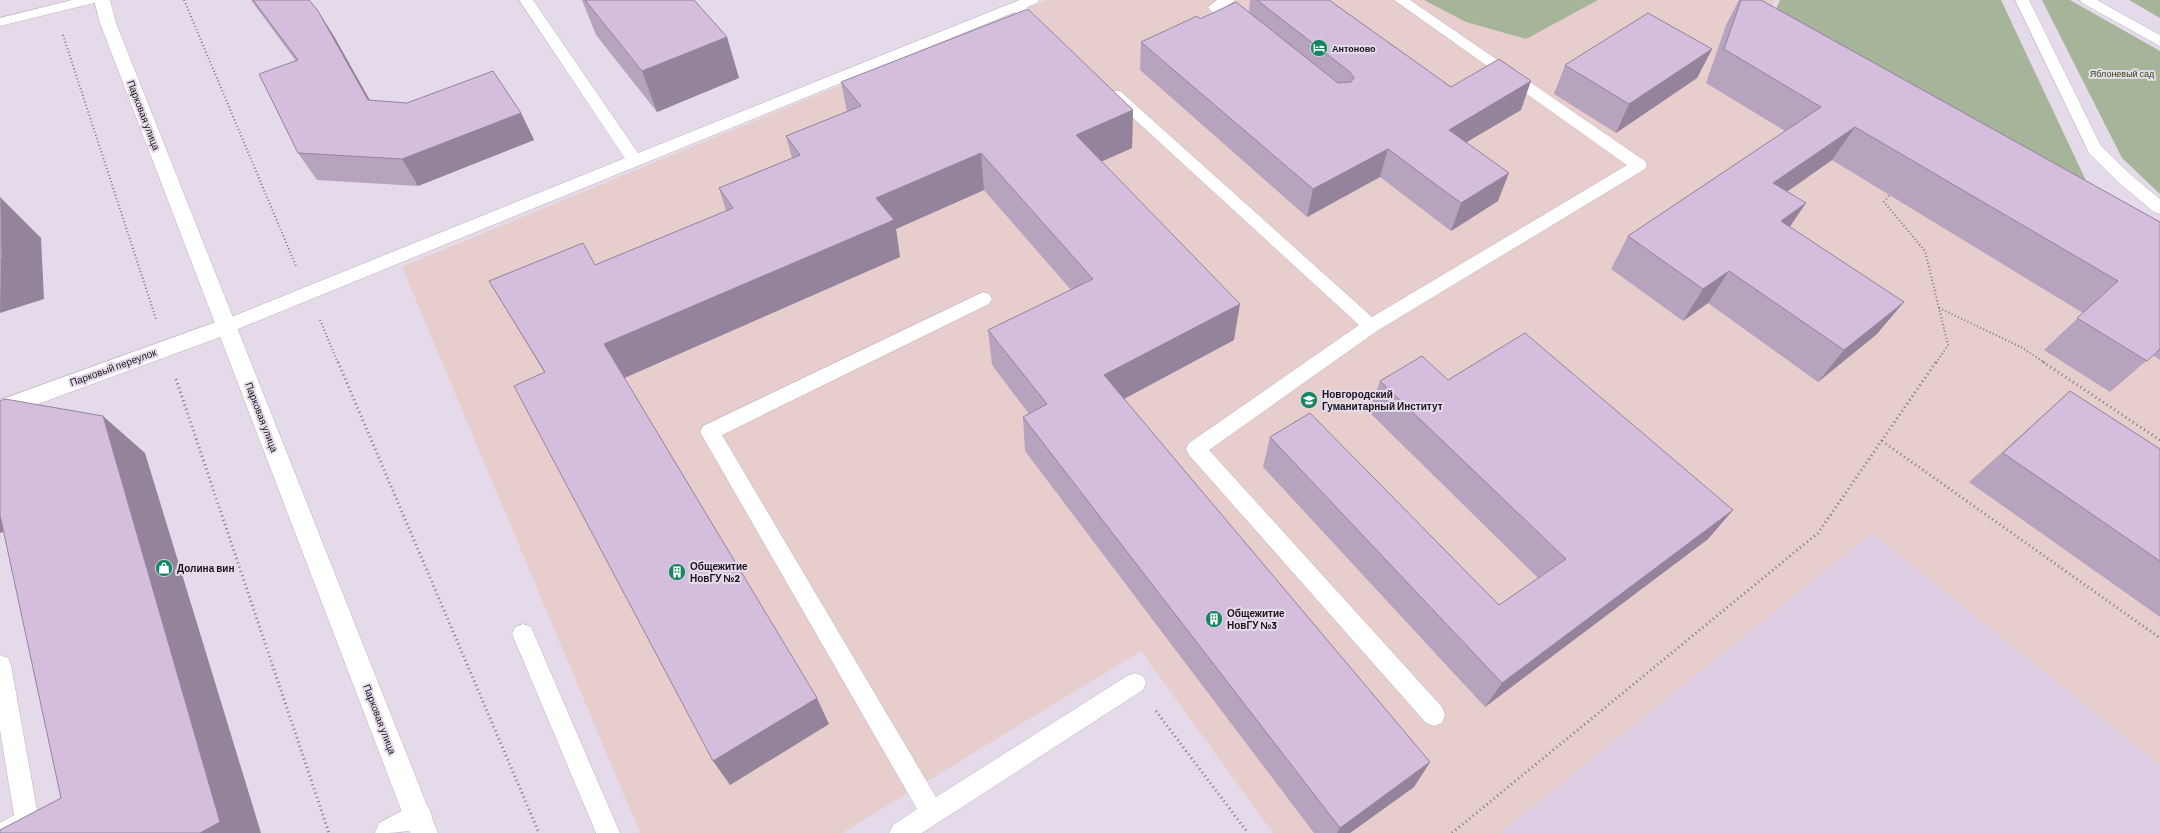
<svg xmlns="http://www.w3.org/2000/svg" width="2160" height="833" viewBox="0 0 2160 833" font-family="Barlow,sans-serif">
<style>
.built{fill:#dfcfe5}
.education{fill:#e8cdcd}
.green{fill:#a6b49a}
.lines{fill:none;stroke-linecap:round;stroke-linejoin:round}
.lane-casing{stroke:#bbb0bf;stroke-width:1}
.street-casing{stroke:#bbb0bf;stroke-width:1}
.secondary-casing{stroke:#bbb0bf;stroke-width:1}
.path-far1{stroke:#7f7781;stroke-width:2;stroke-dasharray:1 2.5;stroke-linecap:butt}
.path{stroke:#7f7781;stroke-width:3;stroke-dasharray:1 3.5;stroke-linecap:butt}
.lane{fill:#fff;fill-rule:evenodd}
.street{fill:#fff;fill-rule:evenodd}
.secondary{fill:#fff;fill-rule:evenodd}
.wall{fill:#b6a3be}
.shaded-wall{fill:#94849b}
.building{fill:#d4bddd;stroke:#94849b}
.labels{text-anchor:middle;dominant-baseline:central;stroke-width:4;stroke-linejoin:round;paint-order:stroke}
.far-poi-label{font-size:9px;font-weight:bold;fill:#19151a;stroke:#e5dae9;text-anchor:start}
.far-park-label{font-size:9px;fill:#2f4613;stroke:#e5dae9}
.street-label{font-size:10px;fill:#19151a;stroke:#e5dae9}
.poi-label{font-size:10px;font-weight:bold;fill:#19151a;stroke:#e5dae9;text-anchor:start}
</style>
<rect width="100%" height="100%" fill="#e5dae9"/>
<path class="built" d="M1872 532 2160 765V833H1500Z"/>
<path class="education" d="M1047 0H1775L1762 29 2160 255V765L1872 533 1500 833H1273L1141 651 842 833H640L402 267Z"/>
<path class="green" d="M1424 0H1598L1526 39 1466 22Z
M1780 0H2001L2097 204 1771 20Z
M2042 0H2070L2160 51V194L2122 158Z
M2129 0H2160V18Z"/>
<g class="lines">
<defs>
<path id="lane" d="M72 0H96L94 3 0 26V18Z
M519 0H533L638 153 1019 0H1039L1037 3 1027 7 1048 28 1046 31C1033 34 1024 20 1015 12L233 331 227 333 221 331 218 326 221 321 625 158Z
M1217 0H1235L1225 8 1243 23 1245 26 1243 29H1233L1210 10 1208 7Z
M1394 0H1410L1645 161 1647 165 1645 169 1377 331 1209 450 1442 707 1445 715 1442 723 1434 726 1426 723 1189 455 1186 449 1189 443 1359 325 1107 94 1110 91H1120L1372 317 1627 165Z
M2015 0H2029L2101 146 2130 174 2160 199V214L2154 212 2118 182 2089 153Z
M2080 0H2097L2160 35V46L2082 3Z
M983 292 989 294 992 299 989 304 722 435 936 797 1127 676 1135 673 1143 676 1146 683 1143 690 922 833H889L893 825 917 809 700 432 703 426Z
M523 624 531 627 620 833H596L512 634 515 627Z
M0 655 8 658 11 665 39 821C32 833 16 833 0 833V823L14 815 0 730Z"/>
<path id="street" d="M227 318 234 320 237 326 234 332 0 418V400Z
M418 802 428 806 432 816C422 833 397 833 375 833L379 823Z"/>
<path id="secondary" d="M94 0H110L116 23 438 833H410L100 23Z"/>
</defs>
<use href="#lane" class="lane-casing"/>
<use href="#street" class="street-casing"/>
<use href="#secondary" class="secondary-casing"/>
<path class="path-far1" d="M184 0 296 266
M63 35 156 319
M1891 193 1884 202 1925 251 1948 345 1936 363
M1939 308 2021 347 2045 363
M320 320 338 363"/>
<path class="path" d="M338 362 539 833
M2043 362 2160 440
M176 379 329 833
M1882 441 2160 638
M1156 711 1248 833
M1452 833 1818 533 1936 362"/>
<use href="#lane" class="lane"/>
<use href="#street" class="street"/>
<use href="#secondary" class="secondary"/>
</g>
<path class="wall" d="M251 0H309L318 11 335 38 369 100 521 113 534 140 418 186 317 180 298 153 296 61Z
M582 0H694L727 37 739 78 657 112 596 35Z
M1250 0H1329L1451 87 1521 110 1466 142 1498 201 1451 231 1380 177 1307 217 1140 70 1141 42 1200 19 1249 12Z
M1739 0H1761L2160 222V360L2153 355 2110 392 2044 350 2083 313 1832 160 1787 192 1790 227 1877 334 1818 382 1708 303 1683 321 1611 269 1628 236 1785 131 1706 83 1726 25Z
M1712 49 1697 78 1616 133 1554 94 1565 65Z
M841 82 1133 110 1132 148 1101 161 1234 340 1124 399 1430 762 1414 787 1350 833H1314L1025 451 1023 417 1029 414 992 365 988 330 1071 290 984 190 896 229 900 257 624 378 829 724 730 785 544 372 489 281 595 265 726 211 719 188 792 158 786 136 847 112Z
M1448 380 1733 510 1708 539 1485 707 1263 467 1270 437 1499 605 1538 578 1369 412 1380 381Z
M2070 391 2160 449V617L1969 482Z"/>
<path class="shaded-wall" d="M318 11 335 38 385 127 368 100Z
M727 37 739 78 657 112 642 71Z
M1712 49 1697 78 1616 133 1629 104Z
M1531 81 1521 110 1440 158 1449 130Z
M1133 110 1132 148 1076 173V135Z
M521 113 534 140 418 186 402 159Z
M1855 127 1832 160 1752 216 1773 183Z
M1388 149 1380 177 1307 217 1313 189Z
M981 153 984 190 896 229 900 257 622 379 604 344 876 198Z
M1509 173 1498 201 1451 231 1461 203Z
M1 198 41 238 44 299 0 313Z
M1806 203 1783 237 1781 221Z
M1729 271 1708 303 1683 321 1703 289Z
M1904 302 1877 334 1818 382 1844 350Z
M1240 304 1234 340 1103 410 1104 375Z
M103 416 145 453 261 833H200Z
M1733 510 1708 539 1485 707 1502 683Z
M0 518 14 528 0 533Z
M817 698 829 724 730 785 713 761Z
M1430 762 1414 787 1350 833H1337L1340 828Z"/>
<path class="building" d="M253 0H309L318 11 368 100 407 103 493 71 521 113 402 159 298 153 259 74 298 60Z
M585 0H694L727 37 642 71Z
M1257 0H1329L1451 87 1499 59 1531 81 1449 130 1509 173 1461 203 1388 149 1313 189 1141 42 1197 16 1200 19 1236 2 1338 83 1351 82 1354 78 1350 72Z
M1741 0H1761L2160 222V349L2147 361 2077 318 2118 281 1855 127 1773 183 1806 203 1781 221 1904 302 1844 350 1729 271 1703 289 1628 236 1821 107 1724 49Z
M1028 9 1133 110 1076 135 1240 304 1104 375 1430 762 1340 828 1023 417 1047 404 988 330 1093 279 981 153 876 198 894 220 604 344 817 698 713 761 514 386 545 372 489 281 583 243 595 265 733 208 719 188 800 155 786 136 861 106 841 82Z
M1648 13 1712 49 1629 104 1565 65Z
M0 198H1L2 260H0Z
M1525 333 1733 510 1502 683 1270 437 1310 413 1499 605 1566 559 1380 381 1422 356 1448 380Z
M2070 391 2160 449V561L2003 453Z
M5 399 103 416 220 822 200 833H0V830L61 798 0 515V401Z"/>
<defs>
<symbol id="hotel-disc" viewBox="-11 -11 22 22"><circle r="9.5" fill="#188562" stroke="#e5dae9"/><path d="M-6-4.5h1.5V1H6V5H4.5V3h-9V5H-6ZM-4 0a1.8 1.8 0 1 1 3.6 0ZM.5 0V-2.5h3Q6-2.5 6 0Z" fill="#fff"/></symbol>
<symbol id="university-disc" viewBox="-11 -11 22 22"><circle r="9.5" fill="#188562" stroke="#e5dae9"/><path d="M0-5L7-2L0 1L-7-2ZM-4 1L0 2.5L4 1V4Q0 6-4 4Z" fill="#fff"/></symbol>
<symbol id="shop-disc" viewBox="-11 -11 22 22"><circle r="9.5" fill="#188562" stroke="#e5dae9"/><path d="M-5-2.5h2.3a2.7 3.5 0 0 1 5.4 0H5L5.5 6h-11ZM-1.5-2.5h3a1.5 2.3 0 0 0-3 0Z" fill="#fff"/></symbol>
<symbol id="building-disc" viewBox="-11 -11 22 22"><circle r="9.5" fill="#188562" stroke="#e5dae9"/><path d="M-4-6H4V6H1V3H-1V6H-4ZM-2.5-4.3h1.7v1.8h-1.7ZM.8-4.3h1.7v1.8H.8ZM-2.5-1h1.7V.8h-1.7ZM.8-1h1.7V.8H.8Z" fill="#fff"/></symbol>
</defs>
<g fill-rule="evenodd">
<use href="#hotel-disc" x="1309" y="38" width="20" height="20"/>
<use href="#university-disc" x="1299" y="390" width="20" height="20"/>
<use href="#shop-disc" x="154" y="558" width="20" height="20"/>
<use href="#building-disc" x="667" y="562" width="20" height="20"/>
<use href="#building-disc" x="1204" y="609" width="20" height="20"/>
</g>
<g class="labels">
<g class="far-poi-label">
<text x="1332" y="48">Антоново</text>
</g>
<g class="far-park-label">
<text x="2122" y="73">Яблоневый сад</text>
</g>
<g class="street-label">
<text transform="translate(144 115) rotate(69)">Парковая улица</text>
<text transform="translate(113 367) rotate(-20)">Парковый переулок</text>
<text transform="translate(262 417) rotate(69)">Парковая улица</text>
<text transform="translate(380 719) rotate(69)">Парковая улица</text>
</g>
<g class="poi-label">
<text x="1322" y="394">Новгородский<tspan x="1322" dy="12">Гуманитарный Институт</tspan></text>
<text x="690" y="566">Общежитие<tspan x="690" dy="12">НовГУ №2</tspan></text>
<text x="177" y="568">Долина вин</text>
<text x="1227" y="613">Общежитие<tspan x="1227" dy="12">НовГУ №3</tspan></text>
</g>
</g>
</svg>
